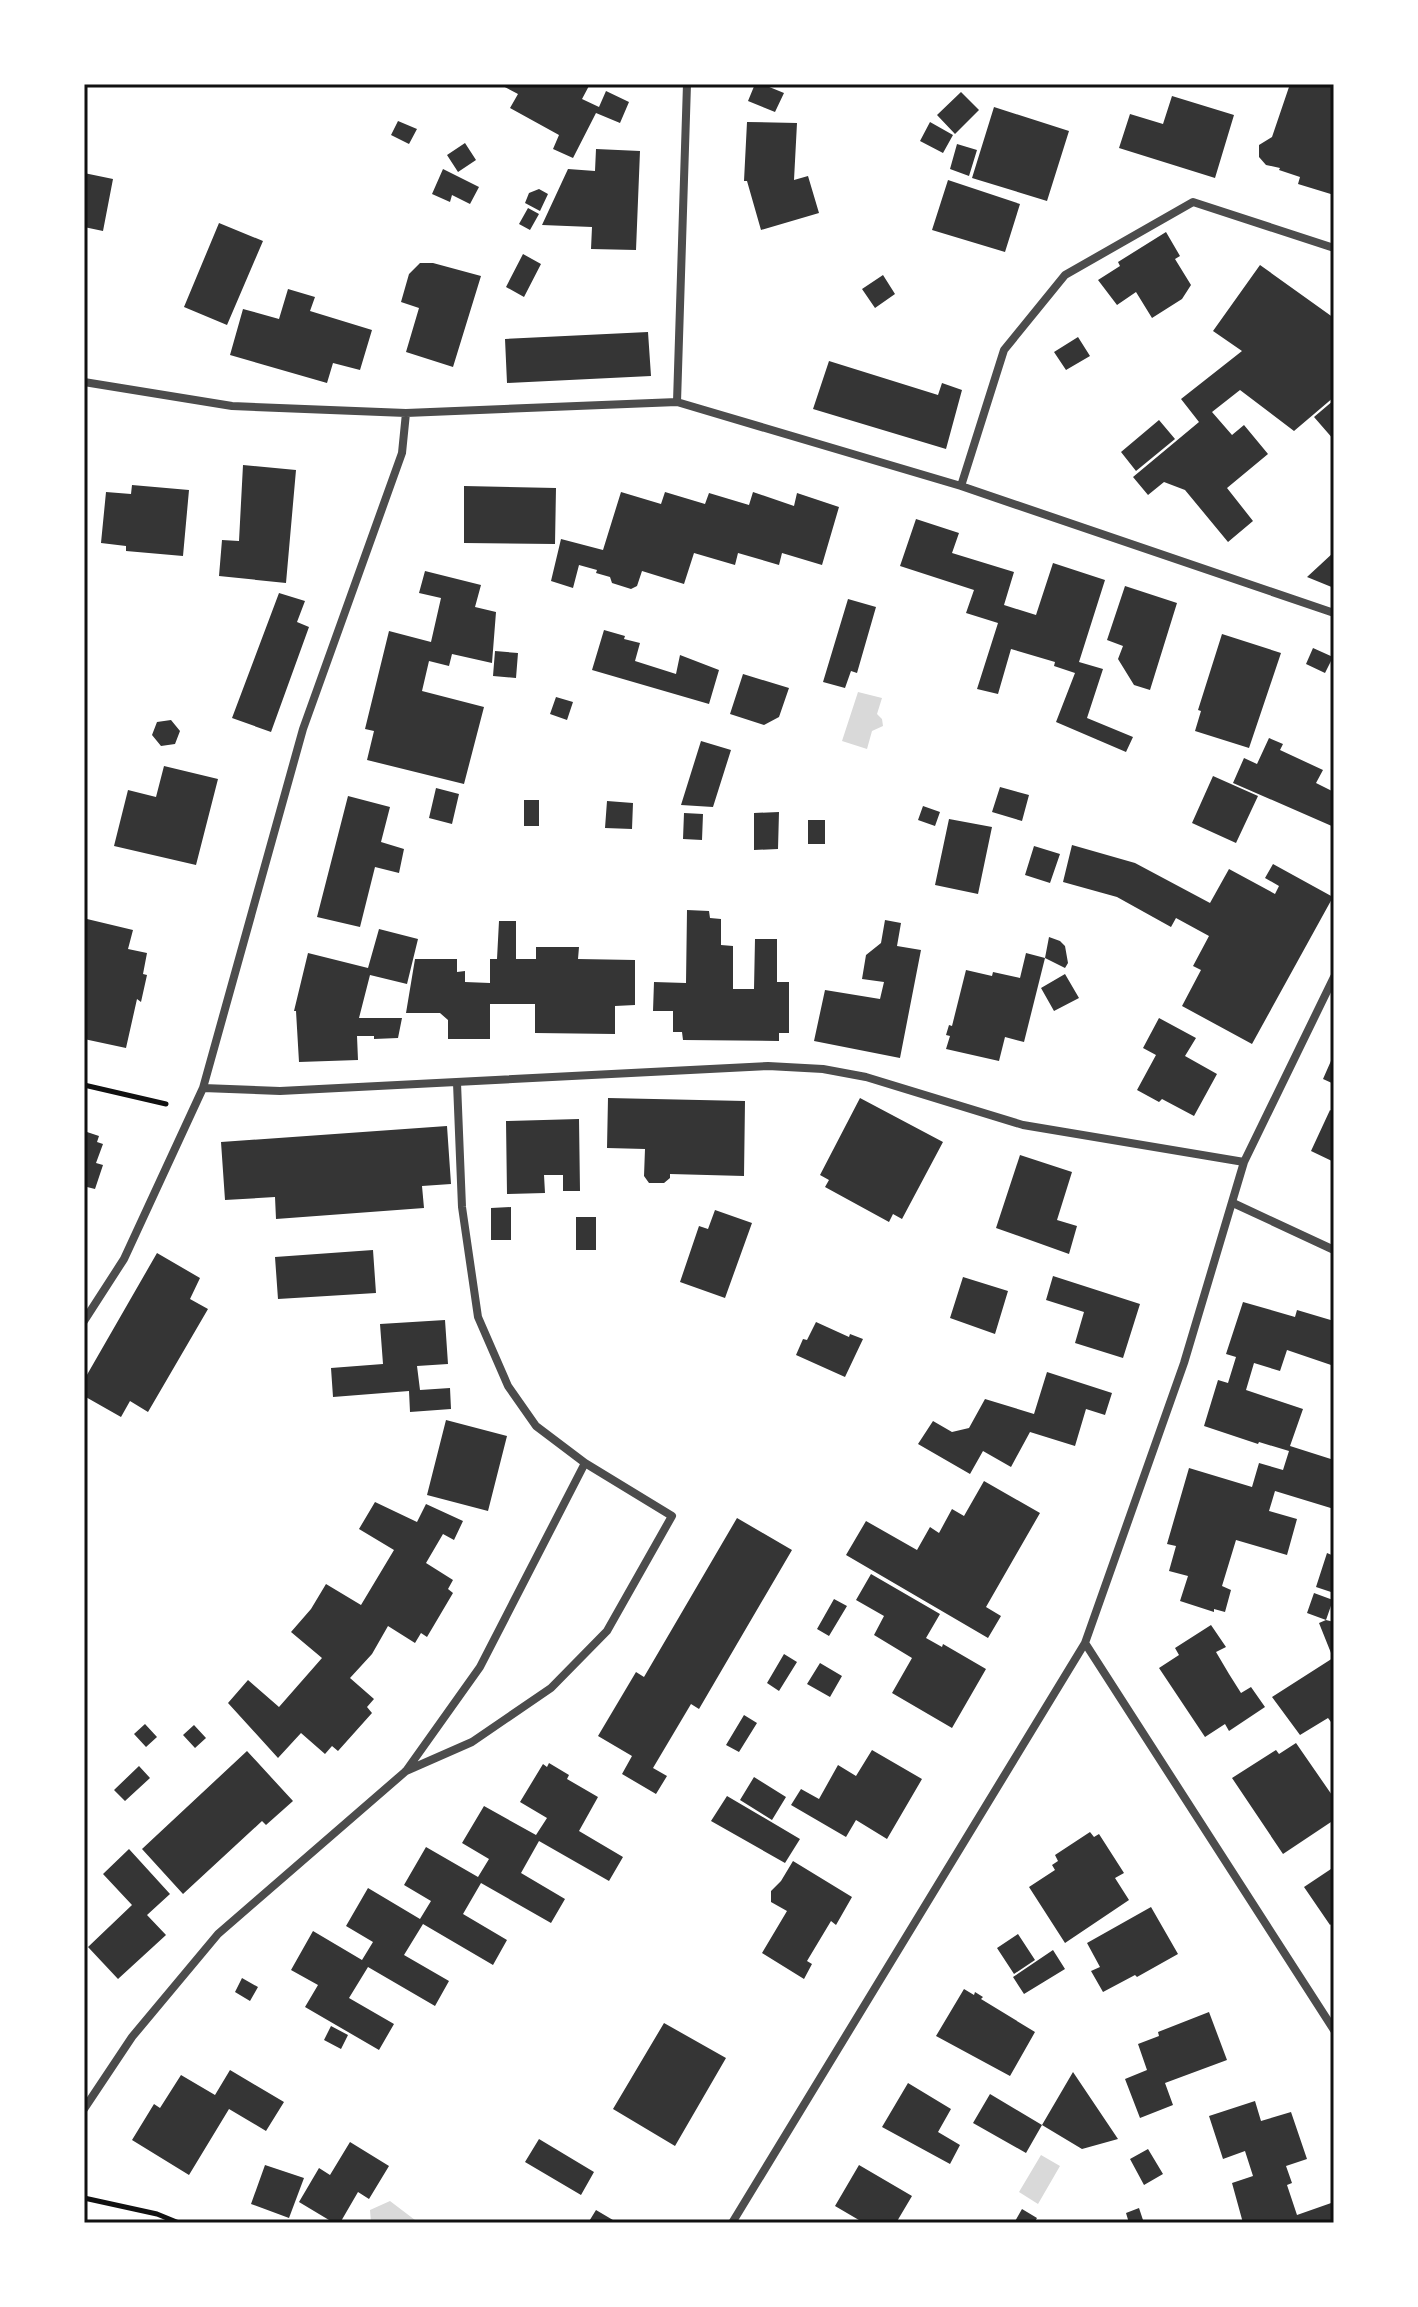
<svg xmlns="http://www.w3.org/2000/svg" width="1418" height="2307" viewBox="0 0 1418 2307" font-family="'Fira Sans Condensed',sans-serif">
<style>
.water{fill:#d9d9d9}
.building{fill:#353535}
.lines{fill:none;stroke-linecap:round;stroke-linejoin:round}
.path{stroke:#111;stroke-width:5}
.minor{stroke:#4c4c4c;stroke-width:8}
.neatline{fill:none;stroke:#111;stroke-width:3}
</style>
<rect width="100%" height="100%" fill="#fff"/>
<path class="water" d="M858 692 882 698 877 714 882 719 883 726 872 731 867 749 842 741Z
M1041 2155 1060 2166 1038 2204 1019 2192Z
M390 2201 415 2220 417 2223H371L370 2210Z"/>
<path class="building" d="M499 84H590L582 99 599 107 606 91 629 102 620 123 596 113 573 158 553 149 559 135 510 108 518 94Z
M755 84H762L784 93 775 112 748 101Z
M1290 84H1334V195L1298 184 1300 177 1279 170 1280 168 1266 165 1259 157V145L1272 137Z
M961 92 979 110 955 134 937 115Z
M1172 96 1234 115 1215 178 1119 148 1130 114 1163 124Z
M994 107 1069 131 1047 201 972 178Z
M398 121 417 129 409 144 391 135Z
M747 122 797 123 794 180 808 176 819 213 761 230 747 181H744Z
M930 122 953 135 943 153 920 141Z
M465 143 476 160 458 172 447 155Z
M957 144 977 150 969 176 950 169Z
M596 149 640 151 636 250 591 249 592 227 542 225 568 169 595 171Z
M443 169 479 187 470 204 452 195 450 202 432 194Z
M84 173 113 179 103 231 84 227Z
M948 180 1020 204 1005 252 932 230Z
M539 189 548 194 540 211 525 203 529 193Z
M528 208 539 214 530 230 519 224Z
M219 223 263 241 227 325 184 307Z
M1166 232 1180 256 1175 259 1191 285 1182 299 1152 318 1136 292 1117 305 1098 280 1120 266 1118 262Z
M523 254 541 264 524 297 506 287Z
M420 263H433L481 276 453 367 406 352 419 308 401 302 409 274Z
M1260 265 1334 318V397L1294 431 1240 390 1212 412 1232 435 1244 425 1268 454 1227 488 1253 521 1228 542 1185 490 1164 482 1148 495 1133 477 1199 422 1181 399 1242 351 1213 331Z
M883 275 895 294 875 308 862 289Z
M288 289 315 297 310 311 372 330 360 370 333 363 327 383 230 355 243 309 279 319Z
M648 332 651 376 507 383 505 339Z
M1078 337 1090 356 1066 370 1054 352Z
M829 361 938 395 942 383 962 390 946 449 813 409Z
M1334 400V440L1314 417Z
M1159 420 1175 439 1136 471 1121 452Z
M243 465 296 470 286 583 219 576 222 540 239 541Z
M132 485 189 490 183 556 126 551V546L101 543 106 492 131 494Z
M464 486 556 488 555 544 464 543Z
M621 492 661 504 665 492 705 504 709 493 749 505 753 492 794 506 797 493 839 507 822 565 782 553 779 565 738 553 735 565 694 553 684 584 642 571 637 586 631 589 612 583 610 577 596 573 597 570 579 565 573 588 551 581 561 539 603 550Z
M916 519 959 533 952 553 1014 572 1004 605 1036 615 1053 563 1105 580 1079 662 1103 669 1087 718 1133 737 1126 752 1056 722 1075 673 1054 666 1055 662 1011 649 998 694 977 689 998 623 966 613 974 590 900 566Z
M1334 552V588L1307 577 1320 565Z
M425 571 481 585 475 607 496 612 492 663 452 654 449 666 429 661 422 691 484 707 464 784 367 760 374 731 365 729 389 631 431 642 441 598 419 593Z
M1125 586 1177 603 1150 690 1134 685 1118 659 1123 646 1107 640Z
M279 593 305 601 297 622 309 627 271 732 232 718Z
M848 599 876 607 857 673 851 671 845 688 823 682Z
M604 630 625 636 624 639 640 643 635 661 676 674 680 655 719 670 709 704 592 670Z
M1222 634 1281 653 1249 748 1195 731 1201 711 1198 710Z
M1313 648 1333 657 1325 673 1306 664Z
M495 651 518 653 516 678 493 676Z
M743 674 789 688 779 717 764 725 730 714Z
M556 697 573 702 567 720 550 714Z
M171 720 180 731 175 744 161 746 152 735 157 722Z
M1269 738 1283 744 1280 750 1323 770 1316 783 1334 792V827L1233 783 1244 758 1257 764Z
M701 741 731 750 713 807 681 805Z
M164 766 218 779 196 865 114 846 128 790 156 797Z
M1213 776 1258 796 1236 843 1192 823Z
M1000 787 1029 795 1022 821 992 812Z
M436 788 459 794 452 824 429 818Z
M348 796 390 807 381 842 404 849 399 873 375 867 360 927 317 917Z
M524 800H539V826H524Z
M607 801 633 803 632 829 605 828Z
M923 806 940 812 935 826 918 820Z
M779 812 778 849 754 850V813Z
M684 813 703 814 702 840 683 839Z
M949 819 992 827 978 894 935 885Z
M808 820H825V844H808Z
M1072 845 1135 863 1210 903 1229 869 1275 894 1279 886 1265 878 1273 864 1333 897 1252 1044 1182 1006 1201 970 1193 966 1209 936 1176 918 1171 927 1117 897 1063 882Z
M1034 846 1060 854 1050 883 1025 875Z
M687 910 709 911 710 918 721 919V945L733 946V989H754L755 939H777V982H789V1033H779V1041L683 1040 682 1032H673V1011H653L654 982 686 983Z
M87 919 133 930 128 949 147 953 143 974 147 975 141 1002 137 999 126 1048 84 1039V933Z
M885 920 901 923 897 946 921 950 900 1058 814 1041 825 990 880 999 884 982 862 979 866 955 881 943Z
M499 921H516V959H536V947H579L578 959 635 960V1005L615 1006V1034L535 1033V1004H490V1039H448V1020L440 1013H406L415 959H457V972L465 971V982L490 983V959H497Z
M379 929 418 939 407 984 370 975 359 1018H402L398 1038 374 1039V1036H357L358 1060 299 1062 296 1011H294L308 953 368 968Z
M1049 937 1060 941 1065 946 1068 963 1065 968 1045 958Z
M1026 953 1045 958 1024 1042 1005 1037 999 1061 946 1049 950 1036 946 1035 949 1025 952 1026 966 970 992 976 993 972 1020 978Z
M1065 974 1079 998 1054 1011 1041 988Z
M1159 1018 1196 1038 1185 1056 1217 1074 1194 1116 1162 1099 1159 1102 1137 1090 1156 1055 1143 1048Z
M1334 1054V1084L1323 1079Z
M608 1098 745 1101 744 1176 670 1174V1178L664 1183H649L644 1176 645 1149 607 1148Z
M860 1098 943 1142 902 1219 893 1214 889 1222 825 1187 829 1180 820 1175Z
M1330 1110 1334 1112V1162L1311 1151Z
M579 1119 580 1191H563V1175H544L545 1193 507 1194 506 1121Z
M447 1126 451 1184 422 1186 424 1208 276 1219 275 1197 225 1200 221 1142Z
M84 1131 99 1136 97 1142 103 1144 96 1163 103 1165 95 1189 87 1187 85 1195Z
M1020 1155 1072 1172 1057 1220 1077 1226 1069 1254 996 1228Z
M511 1207V1240H491V1208Z
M715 1210 752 1223 725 1298 680 1282 699 1226 708 1229Z
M576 1217H596V1250H576Z
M373 1250 376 1293 278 1299 275 1257Z
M157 1253 200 1278 190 1299 208 1309 148 1412 130 1401 121 1417 84 1396V1380Z
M1053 1276 1140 1304 1123 1358 1075 1343 1084 1312 1046 1300Z
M963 1277 1008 1291 995 1334 950 1318Z
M1243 1302 1295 1317 1297 1310 1334 1321V1366L1287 1350 1280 1371 1254 1363 1246 1390 1303 1409 1290 1446 1334 1460V1509L1275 1491 1269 1511 1297 1519 1287 1555 1236 1540 1222 1586 1231 1590 1225 1612 1214 1609V1612L1180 1601 1188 1576 1169 1571 1176 1546 1167 1544 1189 1468 1252 1487 1259 1463 1283 1470 1289 1451 1259 1442 1258 1444 1204 1426 1218 1380 1228 1383 1236 1357 1226 1354Z
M445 1320 448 1364 417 1366 420 1390 450 1388 451 1409 410 1412 409 1391 333 1397 331 1368 383 1364 380 1324Z
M816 1322 849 1337 850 1334 863 1339 845 1377 796 1355 803 1339 807 1340Z
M1047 1372 1112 1393 1105 1415 1086 1409 1075 1446 1030 1432 1011 1467 983 1451 970 1474 918 1444 933 1421 952 1432 969 1428 985 1399 1034 1414Z
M446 1420 507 1436 488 1511 427 1495Z
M984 1481 1040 1513 986 1607 1001 1616 988 1638 846 1555 866 1521 917 1550 930 1527 939 1533 952 1509 964 1516Z
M375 1502 417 1522 426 1504 463 1521 454 1540 443 1534 426 1563 453 1580 448 1589 453 1593 427 1637 421 1633 415 1643 388 1626 372 1654 350 1678 374 1699 367 1707 372 1713 338 1751 332 1746 325 1754 301 1733 278 1758 228 1703 248 1680 279 1707 322 1658 291 1632 311 1609 326 1584 361 1605 394 1550 359 1529Z
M737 1518 792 1550 699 1709 691 1704 653 1768 667 1776 656 1794 622 1774 632 1756 598 1736 636 1672 644 1677Z
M1327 1553 1334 1556V1593L1316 1587Z
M871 1574 940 1614 926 1638 942 1647 943 1644 986 1669 952 1728 892 1693 912 1658 874 1635 884 1616 856 1600Z
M1314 1593 1333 1600 1326 1620 1307 1613Z
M834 1599 847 1606 829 1636 817 1629Z
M1326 1620 1334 1622V1726L1328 1718 1300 1735 1272 1697 1333 1658 1319 1623Z
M1211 1625 1226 1647 1216 1652 1229 1674 1241 1693 1251 1687 1265 1707 1229 1731 1225 1724 1205 1737 1159 1668 1179 1655 1175 1648Z
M784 1654 797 1662 779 1691 767 1683Z
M820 1663 842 1676 830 1697 807 1684Z
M744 1715 757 1723 739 1752 726 1745Z
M145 1724 157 1737 146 1747 134 1734Z
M194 1725 206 1738 195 1748 183 1735Z
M1296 1743 1334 1798V1820L1283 1854 1232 1778 1276 1750 1279 1754Z
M872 1750 922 1779 887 1839 856 1820 846 1837 791 1805 801 1789 819 1799 838 1765 856 1776Z
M247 1751 293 1801 266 1825 262 1821 183 1894 142 1849Z
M549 1763 569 1775 567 1779 598 1797 579 1831 623 1857 609 1881 539 1841 521 1873 565 1899 551 1923 481 1883 463 1914 507 1940 493 1965 423 1924 404 1955 449 1981 435 2006 368 1967 349 1998 394 2024 379 2050 305 2007 318 1985 291 1970 313 1931 362 1960 373 1942 346 1926 368 1888 420 1919 431 1901 404 1885 426 1847 478 1877 489 1859 462 1843 484 1806 536 1835 547 1818 520 1802 543 1764 547 1767Z
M139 1766 150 1778 125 1801 114 1790Z
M754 1777 786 1797 772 1820 740 1800Z
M727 1796 800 1839 785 1863 711 1821Z
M1090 1832 1094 1837 1099 1834 1124 1873 1115 1878 1129 1900 1065 1943 1029 1887 1055 1870 1052 1865 1058 1861 1055 1855Z
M129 1849 170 1894 147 1915 166 1935 118 1979 88 1947 132 1905 103 1874Z
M793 1861 852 1897 836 1925 831 1921 807 1961 812 1964 804 1979 762 1953 787 1911 771 1902V1891L781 1881Z
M1334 1867V1922L1330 1925 1304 1887Z
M1151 1907 1178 1954 1137 1977 1135 1975 1103 1992 1091 1971 1100 1967 1087 1943Z
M1018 1934 1035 1960 1014 1974 997 1948Z
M1053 1950 1065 1969 1024 1994 1013 1977Z
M242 1978 258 1987 250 2001 235 1992Z
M964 1989 974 1995 975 1992 983 1997 981 1999 1035 2032 1010 2076 936 2036Z
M1209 2012 1227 2060 1165 2083 1173 2105 1140 2118 1125 2079 1147 2070 1138 2044 1159 2036 1158 2032Z
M664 2023 726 2058 675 2146 613 2109Z
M331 2026 348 2035 341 2049 324 2040Z
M230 2070 284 2102 266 2131 229 2109 189 2175 132 2140 154 2104 160 2108 181 2075 215 2095Z
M1073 2072 1118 2139 1082 2149 1042 2125Z
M908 2083 951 2109 938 2132 960 2145 950 2164 882 2127Z
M990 2094 1042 2125 1026 2153 973 2123Z
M1255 2101 1261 2121 1291 2112 1307 2159 1286 2166 1292 2183 1287 2185 1297 2215 1334 2202V2223H1243L1232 2183 1253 2176 1245 2151 1223 2159 1209 2116Z
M539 2139 594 2172 581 2195 525 2162Z
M350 2142 389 2166 369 2199 358 2192 340 2223H334L299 2202 319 2168 330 2175Z
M1148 2149 1163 2174 1144 2185 1130 2159Z
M265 2165 304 2178 289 2218 251 2204Z
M859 2165 912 2196 896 2223H864L835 2206Z
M1139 2208 1144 2223H1129L1126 2213Z
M1022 2209 1037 2218 1034 2223H1014Z
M596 2210 618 2223H588Z"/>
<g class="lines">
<path class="path" d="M84 1085 166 1104
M84 2198 157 2214 179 2223"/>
<path class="minor" d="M84 382 232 406 406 413 677 402 961 486 1334 613
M677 402 687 84
M961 486 1004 350 1065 275 1193 202 1334 248
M457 1083 462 1207 478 1317 508 1386 536 1426 585 1463
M203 1088 280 1091 768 1066 823 1069 866 1077 1023 1125 1244 1162
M1233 1203 1334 1250
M84 1321 124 1259 203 1088 303 729 402 453 406 413
M1085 1643 1334 2030
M84 2109 132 2037 218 1934 406 1771 480 1667 585 1463 672 1516 607 1631 551 1688 472 1742 406 1771
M732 2223 1085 1643 1184 1363 1244 1162 1334 977"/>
</g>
<rect width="1418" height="2307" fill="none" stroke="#ffffff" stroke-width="172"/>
<rect x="86" y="86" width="1246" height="2135" class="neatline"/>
</svg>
